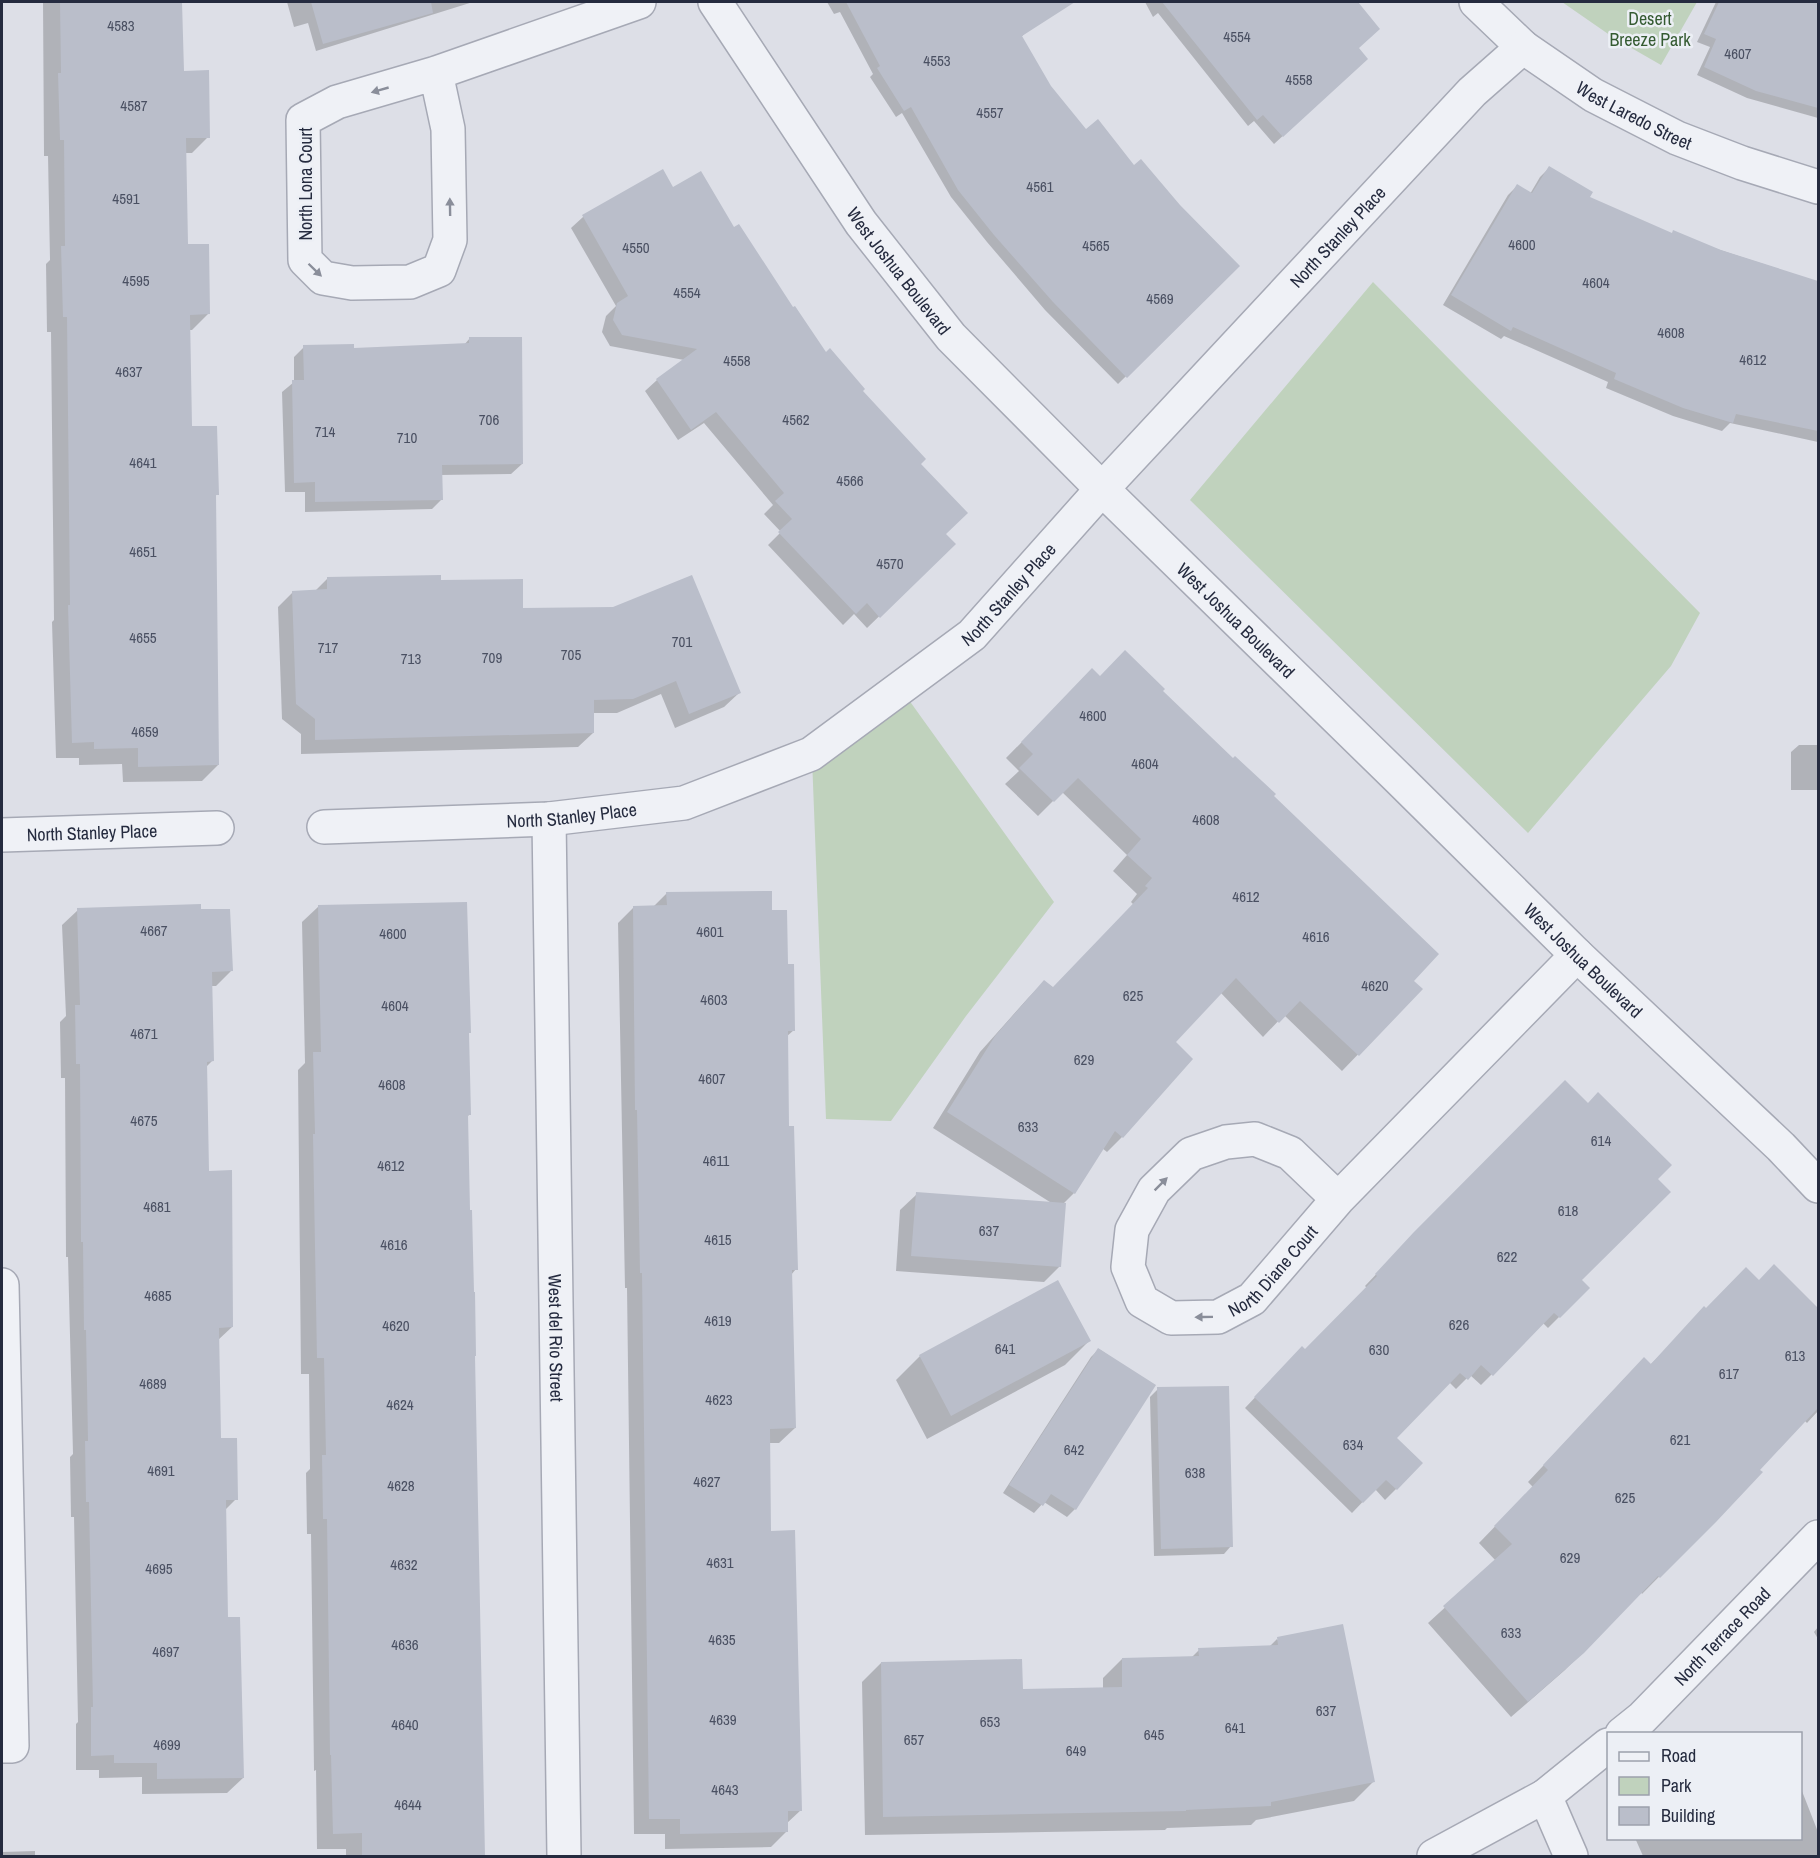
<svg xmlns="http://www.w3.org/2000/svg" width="1820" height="1858" viewBox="0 0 1820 1858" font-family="'Archivo Narrow',sans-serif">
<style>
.green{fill:#c0d2bd}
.shadow{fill:#0003}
.building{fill:#babeca}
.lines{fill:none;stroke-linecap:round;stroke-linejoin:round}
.minor-casing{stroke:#a6a9b5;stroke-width:36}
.tertiary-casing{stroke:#a6a9b5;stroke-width:36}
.minor{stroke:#eff1f6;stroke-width:33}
.tertiary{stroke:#eff1f6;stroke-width:33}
.oneway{fill:#8a8e9a}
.labels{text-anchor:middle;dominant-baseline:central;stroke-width:5;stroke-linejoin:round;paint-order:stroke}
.number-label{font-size:15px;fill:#4a5062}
.park-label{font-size:18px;fill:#355b32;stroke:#eceff5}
.street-label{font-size:18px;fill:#252b3f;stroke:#eceff5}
</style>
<rect width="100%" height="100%" fill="#dddfe7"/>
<path class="green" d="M1562 2H1697L1661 65 1614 38Z
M1373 282 1700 613 1671 666 1528 833 1190 500Z
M901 689 1054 902 966 1016 891 1121 826 1119 812 758Z"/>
<path class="shadow" d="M43 2H181L182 72 208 137 192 153H185L187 246 208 314 192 330H188L190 428 217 494 215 497 218 765 202 781 123 782 122 764 79 765V758H56L52 622 54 620 51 332H47L46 264 50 260 48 156H44Z
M287 2H473L316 51 308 23 294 27Z
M827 2H1018L1032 27 1021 37 1050 87 1086 131 1134 167 1179 206 1238 266 1118 384 1045 310 987 242 951 197 902 113 896 117 870 77 873 74 840 12 834 14Z
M1145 2H1356L1378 29 1357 49 1358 67 1274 144 1254 121 1248 126 1158 13 1153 17Z
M1716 2H1818V118L1747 98 1697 75 1710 47 1697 42Z
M1549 168 1588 198 1671 234 1818 282V442L1730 423 1722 431 1673 416 1606 388 1608 382 1504 336 1501 339 1443 305 1508 195 1517 186 1530 194 1540 177Z
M662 171 672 189 733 229 826 354 861 391 919 464 944 535 954 544 867 628 854 614 843 625 768 545 781 532 764 514 773 505 704 423 678 440 645 391 657 380 684 360 610 346 602 332 606 316 616 306 571 228 583 217Z
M470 338 522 464 511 474 441 475 442 499 432 509 305 512V492H285L282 392 294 382V357L304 347 353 350 464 345Z
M327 579 440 581 522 610 739 693 724 707 675 728 661 694 617 713H592L593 733 578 747 301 754V734L282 719 278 607 293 592 315 591Z
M1092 671 1099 678 1161 691 1272 796 1412 981 1421 989 1342 1071 1284 1015 1263 1037 1220 992 1173 1042 1122 1137 1107 1152 1102 1148 1074 1193 1062 1205 1060 1266 1044 1282 896 1271 900 1210 917 1194 1053 1204 933 1128 980 1052 1029 997 1044 982 1053 989 1134 905 1131 902 1137 894 1113 871 1127 855 1062 792 1038 816 1005 784 1019 771 1006 758Z
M1799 745H1818V790H1791V752Z
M667 893 770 912 787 965 794 1030 786 1037 788 1128 796 1269 791 1275 795 1428 779 1443H768L770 1532 801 1810 786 1824 787 1831 771 1847 665 1849V1834H634L627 1288H625L618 923 633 908 653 907Z
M319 906 468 1034 469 1115 467 1117 484 1856H346V1849H317L316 1770 314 1771 311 1534H307L306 1473 310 1469 309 1374H301L298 1070 305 1063 302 922Z
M78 910 231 971 216 986H211L212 1061 205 1068 207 1172 232 1327 217 1341 219 1440 236 1499 225 1510 227 1618 243 1778 227 1793 142 1794V1777L99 1778V1770H76V1724L78 1722 74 1517H71L70 1457 73 1454 68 1257H66L65 1078H61L60 1022 66 1016 62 925Z
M1656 1179 1580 1280 1588 1288 1548 1328 1543 1323 1481 1385 1470 1375 1456 1389 1449 1382 1395 1438 1421 1464 1385 1500 1375 1489 1352 1513 1245 1408 1302 1348 1305 1351 1367 1288 1365 1286 1403 1246Z
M1774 1267 1818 1310V1411L1807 1423 1805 1421 1758 1470 1715 1520 1642 1594 1641 1592 1565 1670 1511 1717 1428 1623 1496 1561 1479 1543 1533 1487 1528 1482 1627 1376 1650 1365 1706 1310 1759 1282Z
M1089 1341 1065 1365 927 1439 896 1380 920 1356Z
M1099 1349 1154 1386 1075 1509 1067 1517 1044 1502 1034 1513 1003 1493 1091 1357Z
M1158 1389 1231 1546 1224 1554 1154 1556 1150 1397Z
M1818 1627V1639L1814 1632Z
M1277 1639 1373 1782 1354 1801 1256 1820 1251 1825 1167 1828 1165 1830 865 1835 862 1682 881 1663 1021 1690 1103 1689V1678L1122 1659 1191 1658 1199 1650 1269 1647Z
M1800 1786 1818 1832V1856H1643L1635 1838H1800Z
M35 1851V1856H2V1852Z"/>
<path class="building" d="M60 2H182L184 71 209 70 210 138H186L188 244H209L210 314 190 315 192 426H217L219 495H216L219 765 138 767V748L94 749V742L72 743 68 605H70L67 317H63L61 246H65L64 140H60L58 73H61Z
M311 2H431L433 13 323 44Z
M846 2H1075L1022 36 1051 86 1086 129 1098 119 1134 165 1141 159 1180 205 1240 266 1127 378 1053 302 994 235 958 190 911 107 904 111 877 68 880 66Z
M1162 2H1358L1380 29 1359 48 1368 59 1283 137 1263 115 1257 120Z
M1719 2H1818V108L1756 91 1704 67 1716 39 1704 34Z
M1549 166 1593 192 1590 197 1672 233 1673 230 1721 250 1818 281V431L1736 414 1733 423 1683 408 1614 379 1616 373 1513 327 1511 331 1451 295 1517 184 1532 193Z
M663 169 673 187 701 171 734 227 739 224 793 307 795 306 826 352 830 348 865 389 863 391 926 459 921 464 968 513 946 534 956 544 880 618 867 603 856 614 778 532 792 519 775 501 784 493 716 412 691 430 656 379 697 349 622 335 613 320 617 303 628 296 582 215Z
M469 337H522L523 464 442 465 443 500 315 502V482L294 483 292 380H304L303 345 354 344V348L469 343Z
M441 575V580L523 579V608L613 607 692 575 741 693 689 714 676 681 633 699 594 700V733L315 740V719L296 704 292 591 327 589V577Z
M1125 650 1165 689 1163 691 1233 758 1235 756 1276 794 1274 796 1439 954 1414 981 1423 989 1359 1056 1300 1001 1279 1023 1236 978 1176 1042 1193 1059 1123 1138 1115 1131 1075 1194 947 1112 995 1036 1044 980 1053 987 1148 888 1145 886 1152 878 1127 855 1141 839 1078 778 1054 802 1019 768 1033 754 1021 742 1092 668 1100 676Z
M772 891V910H787L788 964H794L795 1031H788L789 1126H794L798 1270H792L796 1428 770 1429 771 1531 795 1530 802 1811H788V1832L680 1834V1819H649L642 1273H640L637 1110H635L633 906 667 905 666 892Z
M467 902 471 1033H469L471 1115H468L470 1210H472L474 1292H475L476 1356H475L485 1857H362V1833L333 1834 331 1755H330L327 1519H323L322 1455H326L324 1358H317L313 1134H315L313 1052H321L318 905Z
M201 904V909H230L233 971 212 972 214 1061 207 1062 209 1171 232 1170 233 1327 219 1328 221 1438H237L238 1500H226L228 1617H240L244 1778 157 1779V1763H114V1755L91 1756V1707H93L89 1502H86L85 1441H88L86 1330H84L83 1242H81L80 1064H76L75 1005H80L77 908Z
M1565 1080 1588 1103 1598 1092 1672 1165 1658 1179 1671 1192 1582 1280 1590 1288 1560 1318 1554 1313 1493 1376 1481 1365 1468 1380 1460 1373 1397 1438 1423 1463 1397 1490 1386 1480 1363 1503 1254 1397 1302 1346 1305 1349 1377 1276 1375 1274 1413 1233Z
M916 1192 1066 1203 1061 1267 911 1256Z
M1774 1264 1818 1308V1408L1760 1470 1763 1472 1716 1522 1660 1578 1658 1576 1584 1653 1528 1702 1443 1606 1512 1544 1494 1526 1548 1470 1543 1465 1644 1357 1651 1364 1704 1306 1706 1308 1746 1267 1759 1280Z
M1058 1280 1091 1341 951 1416 919 1355Z
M1098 1348 1156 1385 1076 1510 1051 1494 1043 1506 1009 1485Z
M1229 1386 1233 1547 1161 1549 1157 1387Z
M1343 1624 1375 1782 1271 1802V1806L1186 1810V1811L883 1817 881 1662 1022 1659 1023 1689 1122 1687V1658L1199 1656 1198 1648 1278 1645 1277 1637Z"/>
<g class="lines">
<defs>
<g id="minor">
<path id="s1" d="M1476 2 1523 47 1593 95 1677 138 1742 163 1818 187"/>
<path d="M436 73 448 129 450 240 439 270 410 282 352 283 323 278 305 260 303 120 337 102 436 73 639 2"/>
<path id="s2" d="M549 819 564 1856"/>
<path id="s3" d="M324 827 549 819 684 803 811 754 972 635 1102 489 1472 92 1523 47"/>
<path id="s4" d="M2 835 217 828"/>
<path id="s5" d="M1338 1199 1290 1153 1255 1139 1226 1142 1191 1154 1154 1190 1132 1230 1128 1267 1142 1301 1171 1318 1218 1317 1252 1299 1338 1199 1577 955"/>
<path d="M2 1285 12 1746H2"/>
<path id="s6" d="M1622 1734 1642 1718 1818 1537"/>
<path d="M1545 1796 1571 1856"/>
<path d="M1434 1856 1545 1796 1608 1745"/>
</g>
<g id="tertiary">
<path id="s7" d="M715 2 861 223 951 337 1102 489 1399 779 1577 955 1781 1147 1818 1186"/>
</g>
</defs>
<use href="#minor" class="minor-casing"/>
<use href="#tertiary" class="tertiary-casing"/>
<use href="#minor" class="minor"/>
<use href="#tertiary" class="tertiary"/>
</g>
<defs><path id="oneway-solid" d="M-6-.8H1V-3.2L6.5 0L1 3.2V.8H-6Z" transform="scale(1.5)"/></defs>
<g class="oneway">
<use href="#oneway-solid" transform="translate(380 90) rotate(164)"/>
<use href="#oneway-solid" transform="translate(450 207) rotate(-91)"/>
<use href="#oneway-solid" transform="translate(315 270) rotate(44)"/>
<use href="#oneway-solid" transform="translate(1161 1184) rotate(-45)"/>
<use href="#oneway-solid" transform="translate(1204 1317) rotate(179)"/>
</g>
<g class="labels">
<g class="number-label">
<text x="121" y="25">4583</text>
<text x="1237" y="36">4554</text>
<text x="1738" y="53">4607</text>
<text x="937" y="60">4553</text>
<text x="1299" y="79">4558</text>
<text x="134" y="105">4587</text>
<text x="990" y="112">4557</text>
<text x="1040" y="186">4561</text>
<text x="126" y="198">4591</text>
<text x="1522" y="244">4600</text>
<text x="1096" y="245">4565</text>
<text x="636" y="247">4550</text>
<text x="136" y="280">4595</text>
<text x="1596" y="282">4604</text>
<text x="687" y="292">4554</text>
<text x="1160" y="298">4569</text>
<text x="1671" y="332">4608</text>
<text x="1753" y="359">4612</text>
<text x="737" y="360">4558</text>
<text x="129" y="371">4637</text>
<text x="489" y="419">706</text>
<text x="796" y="419">4562</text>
<text x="325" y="431">714</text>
<text x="407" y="437">710</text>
<text x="143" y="462">4641</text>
<text x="850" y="480">4566</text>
<text x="143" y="551">4651</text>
<text x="890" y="563">4570</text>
<text x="143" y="637">4655</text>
<text x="682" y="641">701</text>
<text x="328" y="647">717</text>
<text x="571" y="654">705</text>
<text x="492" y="657">709</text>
<text x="411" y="658">713</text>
<text x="1093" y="715">4600</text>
<text x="145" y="731">4659</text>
<text x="1145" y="763">4604</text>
<text x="1206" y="819">4608</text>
<text x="1246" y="896">4612</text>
<text x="154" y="930">4667</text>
<text x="710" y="931">4601</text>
<text x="393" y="933">4600</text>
<text x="1316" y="936">4616</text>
<text x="1375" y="985">4620</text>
<text x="1133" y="995">625</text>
<text x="714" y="999">4603</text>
<text x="395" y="1005">4604</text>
<text x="144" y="1033">4671</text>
<text x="1084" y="1059">629</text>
<text x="712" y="1078">4607</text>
<text x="392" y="1084">4608</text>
<text x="144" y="1120">4675</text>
<text x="1028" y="1126">633</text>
<text x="1601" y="1140">614</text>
<text x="716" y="1160">4611</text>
<text x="391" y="1165">4612</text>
<text x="157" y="1206">4681</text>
<text x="1568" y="1210">618</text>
<text x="989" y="1230">637</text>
<text x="718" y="1239">4615</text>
<text x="394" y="1244">4616</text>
<text x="1507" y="1256">622</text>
<text x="158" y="1295">4685</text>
<text x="718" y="1320">4619</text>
<text x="1459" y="1324">626</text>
<text x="396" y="1325">4620</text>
<text x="1005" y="1348">641</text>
<text x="1379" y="1349">630</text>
<text x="1795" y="1355">613</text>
<text x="1729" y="1373">617</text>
<text x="153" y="1383">4689</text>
<text x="719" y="1399">4623</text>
<text x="400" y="1404">4624</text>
<text x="1680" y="1439">621</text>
<text x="1353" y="1444">634</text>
<text x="1074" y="1449">642</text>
<text x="161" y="1470">4691</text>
<text x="1195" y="1472">638</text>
<text x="707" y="1481">4627</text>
<text x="401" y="1485">4628</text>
<text x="1625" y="1497">625</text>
<text x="1570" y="1557">629</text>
<text x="720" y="1562">4631</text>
<text x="404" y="1564">4632</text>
<text x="159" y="1568">4695</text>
<text x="1511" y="1632">633</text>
<text x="722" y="1639">4635</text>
<text x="405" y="1644">4636</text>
<text x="166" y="1651">4697</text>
<text x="1326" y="1710">637</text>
<text x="723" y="1719">4639</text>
<text x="990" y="1721">653</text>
<text x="405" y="1724">4640</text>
<text x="1235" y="1727">641</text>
<text x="1154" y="1734">645</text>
<text x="914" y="1739">657</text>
<text x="167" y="1744">4699</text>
<text x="1076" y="1750">649</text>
<text x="725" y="1789">4643</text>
<text x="408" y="1804">4644</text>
</g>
<g class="park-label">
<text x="1650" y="18">Desert<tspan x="1650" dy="21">Breeze Park</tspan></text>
</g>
<g class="street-label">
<text stroke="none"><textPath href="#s1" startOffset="196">West Laredo Street</textPath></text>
<text transform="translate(305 184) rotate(-90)">North Lona Court</text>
<text stroke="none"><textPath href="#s3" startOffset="1238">North Stanley Place</textPath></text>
<text stroke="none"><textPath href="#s7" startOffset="326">West Joshua Boulevard</textPath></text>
<text stroke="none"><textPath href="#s3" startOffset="752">North Stanley Place</textPath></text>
<text stroke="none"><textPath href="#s7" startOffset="812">West Joshua Boulevard</textPath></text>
<text stroke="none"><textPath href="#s3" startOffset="248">North Stanley Place</textPath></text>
<text stroke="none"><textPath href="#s4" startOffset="90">North Stanley Place</textPath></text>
<text stroke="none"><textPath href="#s7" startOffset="1298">West Joshua Boulevard</textPath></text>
<text stroke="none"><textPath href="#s5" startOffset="495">North Diane Court</textPath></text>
<text stroke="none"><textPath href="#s2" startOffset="519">West del Rio Street</textPath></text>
<text stroke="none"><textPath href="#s6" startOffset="140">North Terrace Road</textPath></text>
</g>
</g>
<rect width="1820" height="1858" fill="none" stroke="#252b3f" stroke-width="6"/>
<rect x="1607" y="1732" width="195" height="108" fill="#eceff5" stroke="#9ca1ac" stroke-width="1.5"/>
<rect x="1619" y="1752" width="30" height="9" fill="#eff1f6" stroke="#9ca1ac" stroke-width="1.5"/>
<text x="1661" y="1762" font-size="18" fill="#252b3f">Road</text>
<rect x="1619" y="1777" width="30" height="18" fill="#c0d2bd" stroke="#9ca1ac" stroke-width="1.5"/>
<text x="1661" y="1792" font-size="18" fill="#252b3f">Park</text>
<rect x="1619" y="1807" width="30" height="18" fill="#babeca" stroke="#9ca1ac" stroke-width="1.5"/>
<text x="1661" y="1822" font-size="18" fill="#252b3f">Building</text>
</svg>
